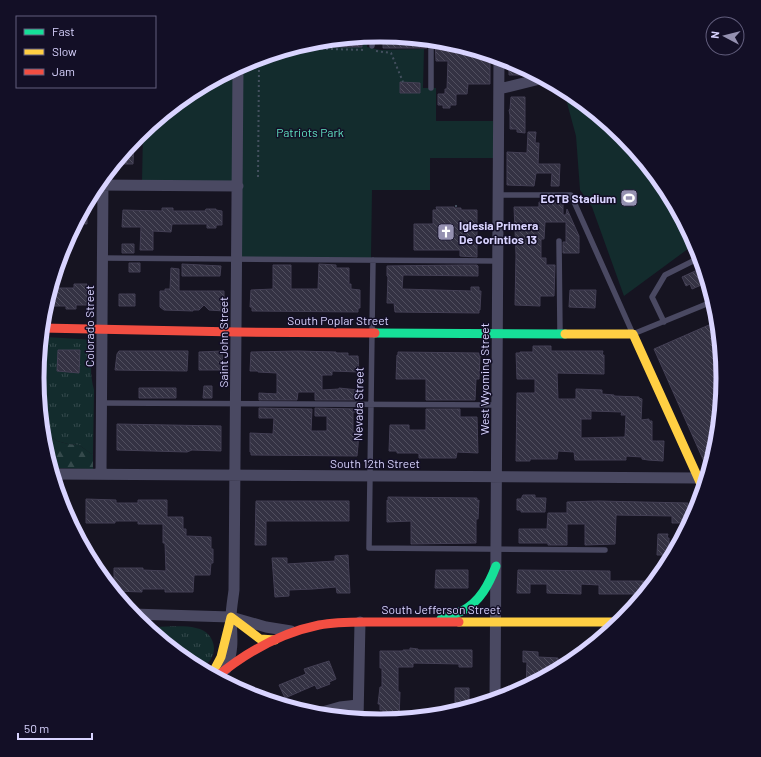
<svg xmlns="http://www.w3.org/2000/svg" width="761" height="757" viewBox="0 0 761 757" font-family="Barlow,sans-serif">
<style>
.grass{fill:url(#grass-tufts)}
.forest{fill:url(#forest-firs)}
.park{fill:#132c2d}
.building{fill:url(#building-back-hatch);stroke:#433f54;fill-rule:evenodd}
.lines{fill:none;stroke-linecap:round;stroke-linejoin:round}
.path{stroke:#44505f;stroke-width:2;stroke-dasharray:2 3;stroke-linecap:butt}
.lane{stroke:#4a4962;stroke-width:5.5}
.street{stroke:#4a4962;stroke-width:11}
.fast{stroke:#16e098;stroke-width:9}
.slow{stroke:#ffcf43;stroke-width:9}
.jam{stroke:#f24e42;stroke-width:9}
.labels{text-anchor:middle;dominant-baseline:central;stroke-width:3;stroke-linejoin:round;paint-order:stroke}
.park-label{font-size:12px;fill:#5fe0c0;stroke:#130f26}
.poi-label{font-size:12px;font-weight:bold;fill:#d9d4ff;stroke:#130f26;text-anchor:end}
.street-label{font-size:12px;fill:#d9d4ff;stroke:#130f26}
.rim{fill:none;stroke:#d9d4ff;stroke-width:5}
</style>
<defs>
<pattern id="grass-tufts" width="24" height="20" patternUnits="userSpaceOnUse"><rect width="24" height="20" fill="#132c2d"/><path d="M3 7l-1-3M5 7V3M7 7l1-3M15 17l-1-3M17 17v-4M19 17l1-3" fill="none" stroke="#354a4c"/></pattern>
<pattern id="forest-firs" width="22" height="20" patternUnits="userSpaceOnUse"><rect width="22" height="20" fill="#132c2d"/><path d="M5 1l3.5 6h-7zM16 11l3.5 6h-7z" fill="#354a4c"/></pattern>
<pattern id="building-back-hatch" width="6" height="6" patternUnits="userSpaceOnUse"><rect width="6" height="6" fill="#343243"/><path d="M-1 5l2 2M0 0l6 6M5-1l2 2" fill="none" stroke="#514f5f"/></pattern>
</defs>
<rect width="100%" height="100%" fill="#161421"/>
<path class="grass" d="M46 337 95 340C91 359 89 371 94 390L93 455 79 445 68 444 57 441 48 433H42L37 378 40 346H46Z
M155 627C168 627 183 625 196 628 210 630 219 646 211 659 209 663 204 666 200 670L189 664 151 632Z"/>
<path class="forest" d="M42 433H48L57 441 68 444 79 445 93 455V469L50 468 44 445Z"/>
<path class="park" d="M367 36V47L380 50 424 49 423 88H436V121H493V158H430V190H372L371 258 241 257 242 183 142 182 143 132 190 93 249 61 314 42Z
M563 88 572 93 624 136 666 188 696 243 624 296 592 207 580 190 576 136Z"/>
<path class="building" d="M383 35 427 40V48H383Z
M348 38H362V47H334V40Z
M435 40 448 42 490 55V84H468L467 94H456V105H450V108H443V105H438V94H445V89H447L448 61H436Z
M509 60 512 61 534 73 526 75H509Z
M400 82 420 83V93H400Z
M511 97H525V133L517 132V129H510V115L509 110 510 109Z
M528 132H536L535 143H539L538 164H560L559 186H551L552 173H536L534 186 507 185V152L527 153Z
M134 141 133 164H120V157Z
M539 202 563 203V215H566L567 209 579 236V253H563V242H566V222H545L544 239H541V258H546V265H555L554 296H540V306L515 305 516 255 514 207H539Z
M87 203V224H75L80 215Z
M436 207H454V208H461V210H477V257L460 256V250H414V224H433V210H437Z
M162 208H173V211H205L206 209H216V210L222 211V225H216V228H207V224H172L171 232 153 231V250H140L141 227H122L123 210 162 211Z
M122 244H134V253H122Z
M129 263H140V272H129Z
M182 264 221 266 220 276H182Z
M319 264 336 265V268H349V284H351V289L360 290V308H358V312L252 311V307H250L251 290 273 289V265H291V289H318Z
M460 265H477L478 266V276L403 275 402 289 471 291V287H479V291H481L480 310H479V313L395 312 394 303H387L388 277 387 276V266Z
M704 267 708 282 692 289 690 284 686 286 682 277Z
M171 268 179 269V291H224V311L209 310 204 305 199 310H193V311L164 310 160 307V291H165V289H170Z
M74 284H87V305H76V309H66V306H54L55 288H74Z
M570 290H596L595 308 569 307Z
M119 294H135V306H119Z
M718 321 724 379 717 446 712 463 706 466 654 349Z
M533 346H551V351H603L602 355H604V374L557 373 558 399H576V389L602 390V394L614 395V396L639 397V398L642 399 641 420 649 419V421H652V441H664L663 461 648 460 642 459V457L626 456V460H575L574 452 558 451 557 459H530V461H516L517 393H535V379H517L516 353H520V352H533ZM591 411 622 412 621 415H626L625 437 581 438V419H591Z
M58 350H80L79 373 57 371Z
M119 351H188L187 371 115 370 117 354Z
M222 351 223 370H199V352Z
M297 351 336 352V353H348V356H358L359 372 332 371V375H322V390L339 389V388L358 390V399H355V400H315V392H298L297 400H259V393L277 394V373L258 372V371H250L251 352Z
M398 352 479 353V356H480L479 379H476L475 400H426V379H396L397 355H398Z
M204 386H212V398H203Z
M139 388H176V398H139Z
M259 408 312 409 311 431H327V416H315V408L355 409V412H353V432H357L359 434 357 456 251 455V452H250V433L273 434 274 418H259Z
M426 409H460V417H477L478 453 457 452 456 458H419V454L417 453H397V451H389L390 425H409V430H426Z
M117 424 221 426V451L192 450 187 452 117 450Z
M523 495H535V498H546L545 512H521V510H517V499H521Z
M388 497 477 498V501L479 500 478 519H476V543L411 544V521L387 522V500L388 501Z
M86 499 116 500V503H138V500H167V517H183V529H186V536L211 537V549H213V563H211L210 575H194L193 592H165V589H142V592L114 591V568H143V570L166 571 165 543H163V524H138V521H115V523H86Z
M256 501H349V521H266V545H255Z
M598 501 688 503 687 523H672V516L616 515 615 544 585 545V524H567V545H548V543H519V529H547L548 513H567V502Z
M658 534H668L667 538H669V555H657Z
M348 555 350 593H337L336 587 313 589 289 590V596L275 597 272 558H287V564L335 561V556Z
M436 570H468V588H435Z
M518 570 610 571V581H656L646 594H599V585L581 584V594L547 593V584H530V593H517Z
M410 648 418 649V650H472V667H459V664L413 663V667H398V692H400L399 720 383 722V710H380V704H378L380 687H382V668H380V651H403V650H410Z
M523 651 538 652V657L558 658 557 668H548V677L526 688 527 662H523Z
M329 661 336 679 329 682 330 684 317 689 315 685 285 698 279 685 306 674 304 669Z
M455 688H469V700H471V708L455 709Z"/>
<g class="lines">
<path class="path" d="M291 48 366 50
M376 51 391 53 403 82
M258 177 259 65 260 60 264 57
M456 205V208
M477 242 478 238"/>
<path class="lane" d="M372 46 373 36
M431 88V40
M498 195H571L633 334 714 301
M559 241 560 332
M102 258 498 261
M373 260 369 548 605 550
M664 322 652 297 665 275 701 257
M102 403 497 405"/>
<path class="street" d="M499 89 544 78
M97 185 238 186
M52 474 698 478
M101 474 103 178
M132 614 231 617 266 627 291 631
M226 669C234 651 232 637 231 618 231 609 233 599 234 590L238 67
M495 701 499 57
M312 715 340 707 358 705
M358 720 360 622"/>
<path class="fast" d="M375 333 565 334
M441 619C448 616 455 614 462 611 480 602 489 584 496 566"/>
<path class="slow" d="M565 334H633L704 491
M459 622H623
M211 676 221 657 231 617 260 639 275 640"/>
<path class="jam" d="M42 328 236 332 375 333
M215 678C245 653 280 633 319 625 339 621 360 622 380 622 406 622 433 622 459 622"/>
</g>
<defs>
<symbol id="stadium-square" viewBox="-11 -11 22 22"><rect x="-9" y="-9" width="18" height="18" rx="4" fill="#9591b1" stroke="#130f26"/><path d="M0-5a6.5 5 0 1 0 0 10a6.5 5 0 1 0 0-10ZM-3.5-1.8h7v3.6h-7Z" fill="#fff"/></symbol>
<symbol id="church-square" viewBox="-11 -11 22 22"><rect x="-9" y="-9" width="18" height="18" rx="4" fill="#9591b1" stroke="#130f26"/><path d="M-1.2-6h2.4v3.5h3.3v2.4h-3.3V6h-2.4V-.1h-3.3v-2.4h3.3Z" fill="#fff"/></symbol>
</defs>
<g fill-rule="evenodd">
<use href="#stadium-square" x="619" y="188" width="20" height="20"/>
<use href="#church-square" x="436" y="222" width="20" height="20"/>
</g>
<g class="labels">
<g class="park-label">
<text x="310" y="132">Patriots Park</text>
</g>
<g class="poi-label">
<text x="616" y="198">ECTB Stadium</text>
<text x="459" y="225" text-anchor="start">Iglesia Primera<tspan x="459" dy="14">De Corintios 13</tspan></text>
</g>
<g class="street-label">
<text x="338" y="320">South Poplar Street</text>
<text transform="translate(89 326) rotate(-90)">Colorado Street</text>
<text transform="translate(223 342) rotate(-90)">Saint John Street</text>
<text transform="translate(484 379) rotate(-90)">West Wyoming Street</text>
<text transform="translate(358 404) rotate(-89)">Nevada Street</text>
<text x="375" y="463">South 12th Street</text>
<text x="441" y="609">South Jefferson Street</text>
</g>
</g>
<path d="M0 0H761V757H0ZM44 378a336 336 0 1 1 672 0a336 336 0 1 1-672 0Z" fill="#130f26" fill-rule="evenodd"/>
<path class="rim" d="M44 378a336 336 0 1 1 672 0a336 336 0 1 1-672 0Z"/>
<rect x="16" y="16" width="140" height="72" fill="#130f26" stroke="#625e7d"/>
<rect x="24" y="29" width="20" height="6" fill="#16e098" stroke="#625e7d"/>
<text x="52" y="36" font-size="12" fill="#d9d4ff">Fast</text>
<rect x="24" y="49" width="20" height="6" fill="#ffcf43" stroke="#625e7d"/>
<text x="52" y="56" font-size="12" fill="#d9d4ff">Slow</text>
<rect x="24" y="69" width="20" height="6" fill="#f24e42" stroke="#625e7d"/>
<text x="52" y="76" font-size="12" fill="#d9d4ff">Jam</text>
<g transform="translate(725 36) rotate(277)"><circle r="19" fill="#130f26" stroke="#625e7d"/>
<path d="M0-3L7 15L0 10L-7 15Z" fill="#9591b1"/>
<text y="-6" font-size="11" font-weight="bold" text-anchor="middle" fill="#d9d4ff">N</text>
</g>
<path d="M18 733v6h74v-6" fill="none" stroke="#d9d4ff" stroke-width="2"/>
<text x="24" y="733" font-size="12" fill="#d9d4ff" stroke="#130f26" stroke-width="3" paint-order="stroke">50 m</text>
</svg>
